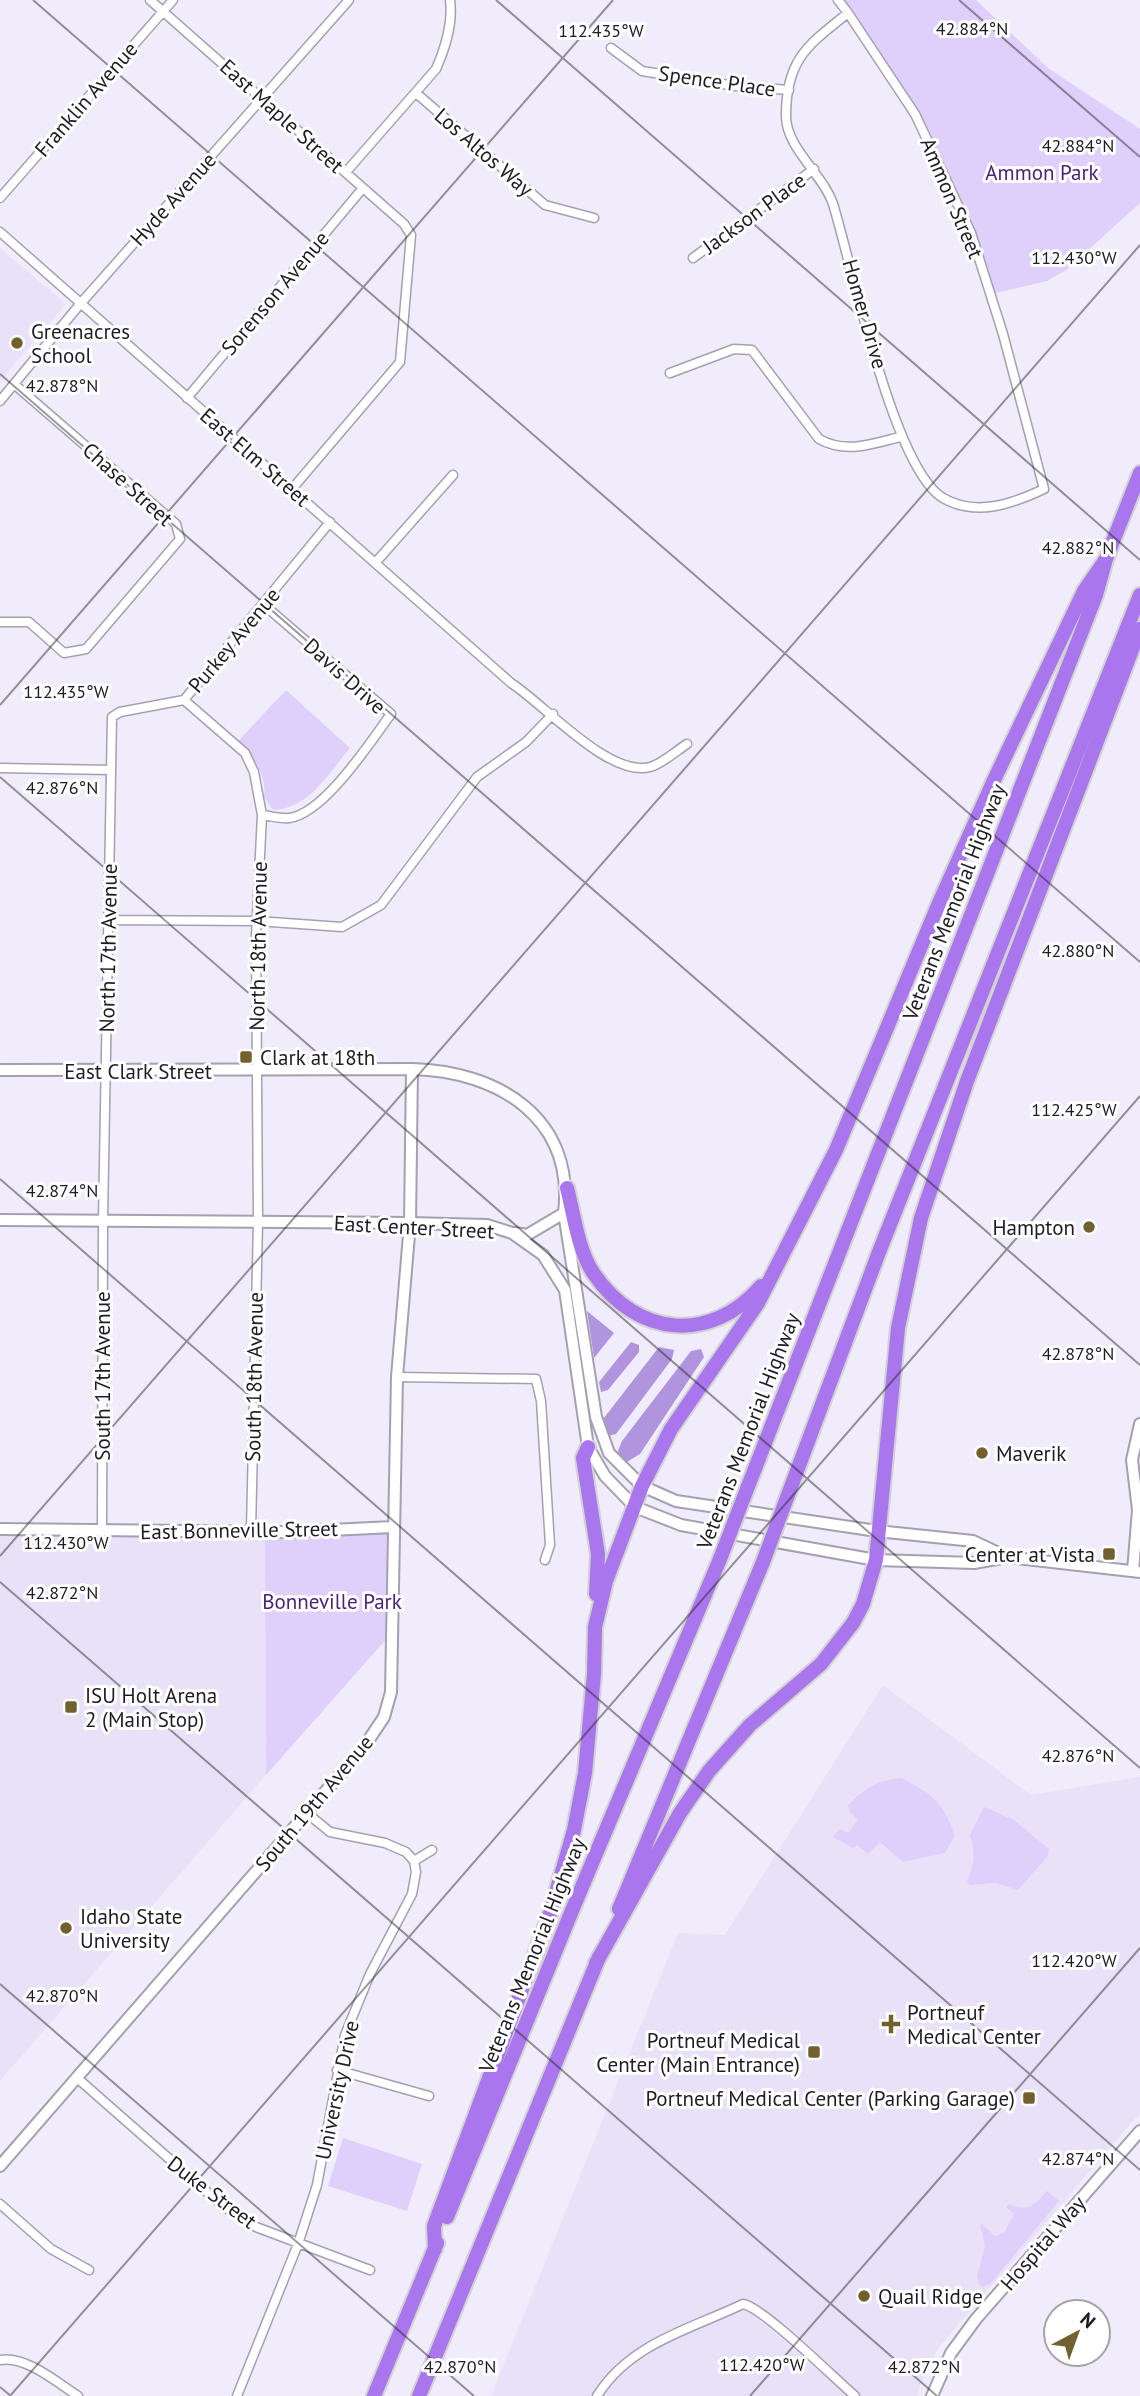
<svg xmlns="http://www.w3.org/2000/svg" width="1140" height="2396" viewBox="0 0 1140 2396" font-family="'PT Sans',sans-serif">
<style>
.built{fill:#e9e1f8}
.green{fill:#dfcffb}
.water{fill:#b094dd}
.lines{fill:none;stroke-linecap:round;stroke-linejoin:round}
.street-casing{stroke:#a5a0af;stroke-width:11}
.secondary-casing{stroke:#a5a0af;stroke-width:14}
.highway-casing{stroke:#d2d2d3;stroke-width:18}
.street{stroke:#fff;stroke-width:8}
.secondary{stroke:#fff;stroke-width:10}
.highway{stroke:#a976ed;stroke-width:14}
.highway-bridge-casing{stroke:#d2d2d3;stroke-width:18;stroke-linecap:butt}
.highway-bridge{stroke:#a976ed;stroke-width:14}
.ticks{fill:none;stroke:#1e1c22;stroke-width:2;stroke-opacity:0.45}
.poi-dot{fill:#71612f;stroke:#fff;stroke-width:2.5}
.labels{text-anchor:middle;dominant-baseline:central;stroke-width:6;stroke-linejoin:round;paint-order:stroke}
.street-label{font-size:21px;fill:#1e1c22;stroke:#fff}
.park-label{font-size:21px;fill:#4b2277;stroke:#fff}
.poi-label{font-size:21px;fill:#1e1c22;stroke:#fff;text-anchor:start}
.ticks-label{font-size:18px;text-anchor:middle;fill:#1e1c22;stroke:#fff;stroke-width:6;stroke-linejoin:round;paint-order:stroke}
</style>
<rect width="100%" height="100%" fill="#f1ecfc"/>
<path class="built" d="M0 248 66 304 0 381Z
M0 1530 265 1531 266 1775 0 2081Z
M883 1685 1031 1795 1140 1777V2113L939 2347 920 2385 918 2396H491L678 1933 725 1935Z"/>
<path class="green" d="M838 0H976L1048 68 1140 129V203L1066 270 1047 281 991 294 971 233 915 114Z
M286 690 350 748C327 775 310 808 273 810L264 797C267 775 253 756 238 741Z
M265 1531 393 1533 397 1627 266 1775Z
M901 1778C934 1795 941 1800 955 1835L945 1853 903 1862 880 1842 868 1854 857 1845 853 1848 833 1837 840 1829 848 1833 858 1820 850 1812 848 1805C864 1788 879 1780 901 1778Z
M984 1807 1014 1820 1049 1849 1047 1857 1018 1890 996 1883 970 1885 967 1882C974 1865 976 1853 970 1835Z
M343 2138 422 2164 407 2211 328 2186Z
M1047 2191 1059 2201 991 2283 983 2287 979 2284 977 2276 985 2247 980 2223 995 2236 1004 2233 1014 2214 1006 2207 1009 2204C1027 2213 1035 2205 1047 2191Z"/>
<path class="water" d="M587 1311 614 1333 594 1358Z
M631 1342 639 1345V1352L608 1390 601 1392 599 1382Z
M659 1347 674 1350 672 1359 616 1434 608 1436 600 1423Z
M701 1349 704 1357 640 1454 625 1463 616 1456 622 1441 691 1351Z"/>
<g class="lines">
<defs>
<path id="street" d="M150 0 404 224 411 235 400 362 292 489
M838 0 848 13 915 114 971 233 1003 334 1044 489C1012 504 976 517 943 498 893 468 852 265 833 204 823 174 786 148 786 116 786 59 808 45 848 13
M611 48 642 71 735 86 789 90
M416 93 545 205 594 218
M346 172 436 69C445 49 453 22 450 0
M0 198 173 0
M0 232 511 683C544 704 609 778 650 767 662 764 676 751 687 744
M693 258 814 169
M670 373 734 349 752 350 819 439C846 454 872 444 900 437
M187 398 363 188
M0 401 81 303 349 0
M376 562 453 475
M0 622H29L64 653 86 649 180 539 176 524 14 384
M184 700 245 753 254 772 262 815 256 936 258 1222 251 1531
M0 768 111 770
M262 815C271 816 281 819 289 818 324 814 371 741 391 714L264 605
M108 920 257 921 342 927 381 905 477 777 526 742 553 714
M397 1377 536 1379 541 1401 550 1545 545 1560
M102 1531 103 1220 112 717 120 712 184 700 330 522
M414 1861 432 1850
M337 2070 429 2096
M76 2077 223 2206 256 2227 370 2270
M0 2204 51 2249 89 2270
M0 2360C25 2355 58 2383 78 2396
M237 2396 298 2244 317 2185 345 2035 370 1974 412 1894 416 1872 414 1861 406 1852 385 1843 330 1832 308 1814
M597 2396C630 2343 691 2329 743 2304 763 2307 835 2379 855 2396"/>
<path id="secondary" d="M0 1070 412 1069C498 1071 575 1118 564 1213L596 1417 609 1453 642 1486 676 1501 877 1531 973 1541 1007 1557
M0 1220 410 1223 487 1225 512 1233 543 1255 565 1290 588 1447 605 1476 635 1507 681 1525 876 1560 974 1563 1007 1557 1140 1572
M515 1233 527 1235 564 1213
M0 1529 289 1532 393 1527
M1133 1571 1138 1510 1132 1460 1140 1424
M0 2166 364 1747 384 1717 391 1692 397 1377 410 1223 412 1069
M932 2396 951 2353 976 2319 1140 2131"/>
<path id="highway" d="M567 1188C574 1215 578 1251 594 1274 637 1337 711 1344 761 1286
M588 1447 583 1458 598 1554 596 1594
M747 1489 1096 595 1106 559 1140 473
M788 1495 879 1252 1140 595
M619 1909 763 1562
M596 1963 680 1813 709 1771 750 1725 821 1664 853 1623 863 1604 876 1560 898 1328 921 1218 967 1081 1140 629
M447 2217 571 1913 720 1559
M435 2249 434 2226 550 1914 574 1830 585 1773 594 1674 595 1627 606 1581 642 1486 671 1429 758 1303 836 1150 939 903 994 780 1084 591 1106 559
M374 2396 437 2243
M419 2396 599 1957"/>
</defs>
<use href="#street" class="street-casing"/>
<use href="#secondary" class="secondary-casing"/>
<use href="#highway" class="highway-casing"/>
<use href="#street" class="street"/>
<use href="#secondary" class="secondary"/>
<use href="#highway" class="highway"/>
<defs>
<path id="highway-bridge" d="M720 1559 747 1489
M763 1562 788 1495"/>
</defs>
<use href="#highway-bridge" class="highway-bridge-casing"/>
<use href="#highway-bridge" class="highway-bridge"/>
</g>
<path class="ticks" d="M33 0 1140 962M496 0 1140 560M959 0 1140 157M0 374 1140 1365M0 705 613 0M0 777 1140 1768M0 1179 1140 2170M0 1556 1140 245M0 1582 937 2396M0 1984 474 2396M0 2387 11 2396M10 2396 1140 1096M750 2396 1140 1948"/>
<g class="poi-dot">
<circle cx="17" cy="343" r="7"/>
<rect x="239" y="1050" width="14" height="14" rx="3.5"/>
<circle cx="1089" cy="1227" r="7"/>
<circle cx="982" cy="1453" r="7"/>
<rect x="1102" y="1547" width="14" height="14" rx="3.5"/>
<rect x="64" y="1700" width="14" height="14" rx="3.5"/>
<circle cx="66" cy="1928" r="7"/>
<path d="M887.5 2013.5h7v7h7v7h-7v7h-7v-7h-7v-7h7z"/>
<rect x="807" y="2045" width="14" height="14" rx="3.5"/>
<rect x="1022" y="2091" width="14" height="14" rx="3.5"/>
<circle cx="864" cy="2296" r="7"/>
</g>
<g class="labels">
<g class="street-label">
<text transform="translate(717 81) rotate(8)">Spence Place</text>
<text transform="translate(86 99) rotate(-49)">Franklin Avenue</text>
<text transform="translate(282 116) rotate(42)">East Maple Street</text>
<text transform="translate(484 152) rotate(41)">Los Altos Way</text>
<text transform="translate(952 198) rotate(67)">Ammon Street</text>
<text transform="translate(173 199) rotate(-48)">Hyde Avenue</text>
<text transform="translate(754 213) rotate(-36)">Jackson Place</text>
<text transform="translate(275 293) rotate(-50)">Sorenson Avenue</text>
<text transform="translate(865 314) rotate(74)">Homer Drive</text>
<text transform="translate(255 457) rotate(41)">East Elm Street</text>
<text transform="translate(128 484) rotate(42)">Chase Street</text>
<text transform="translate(234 640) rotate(-50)">Purkey Avenue</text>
<text transform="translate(345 676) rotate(42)">Davis Drive</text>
<text transform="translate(954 902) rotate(-69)">Veterans Memorial Highway</text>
<text transform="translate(258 946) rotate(-89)">North 18th Avenue</text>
<text transform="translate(108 948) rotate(-89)">North 17th Avenue</text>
<text x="138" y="1071">East Clark Street</text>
<text transform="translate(414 1227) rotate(3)">East Center Street</text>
<text transform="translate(102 1376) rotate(-90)">South 17th Avenue</text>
<text transform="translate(254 1377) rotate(-89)">South 18th Avenue</text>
<text transform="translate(748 1431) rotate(-69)">Veterans Memorial Highway</text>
<text transform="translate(239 1530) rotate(-1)">East Bonneville Street</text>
<text transform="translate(314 1803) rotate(-50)">South 19th Avenue</text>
<text transform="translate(532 1955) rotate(-68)">Veterans Memorial Highway</text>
<text transform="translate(337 2090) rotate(-78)">University Drive</text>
<text transform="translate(212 2192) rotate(37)">Duke Street</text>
<text transform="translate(1043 2243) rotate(-49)">Hospital Way</text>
</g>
<g class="park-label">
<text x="1042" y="172">Ammon Park</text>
<text x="332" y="1601">Bonneville Park</text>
</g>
<g class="poi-label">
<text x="31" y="331">Greenacres<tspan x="31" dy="24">School</tspan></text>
<text x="260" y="1057">Clark at 18th</text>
<text x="1075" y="1227" text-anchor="end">Hampton</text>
<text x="996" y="1453">Maverik</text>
<text x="1095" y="1554" text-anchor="end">Center at Vista</text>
<text x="85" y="1695">ISU Holt Arena<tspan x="85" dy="24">2 (Main Stop)</tspan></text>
<text x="80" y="1916">Idaho State<tspan x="80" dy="24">University</tspan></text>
<text x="907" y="2012">Portneuf<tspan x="907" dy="24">Medical Center</tspan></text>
<text x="800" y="2040" text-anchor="end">Portneuf Medical<tspan x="800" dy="24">Center (Main Entrance)</tspan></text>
<text x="1015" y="2098" text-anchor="end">Portneuf Medical Center (Parking Garage)</text>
<text x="878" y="2296">Quail Ridge</text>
</g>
</g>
<g class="ticks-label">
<text x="972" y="35">42.884°N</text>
<text x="601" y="37">112.435°W</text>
<text x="1078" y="152">42.884°N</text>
<text x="1074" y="264">112.430°W</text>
<text x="62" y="392">42.878°N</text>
<text x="1078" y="554">42.882°N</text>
<text x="66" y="698">112.435°W</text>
<text x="62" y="794">42.876°N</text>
<text x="1078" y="957">42.880°N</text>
<text x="1074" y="1116">112.425°W</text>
<text x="62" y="1197">42.874°N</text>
<text x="1078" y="1360">42.878°N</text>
<text x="66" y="1549">112.430°W</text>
<text x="62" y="1599">42.872°N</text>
<text x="1078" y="1762">42.876°N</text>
<text x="1074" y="1967">112.420°W</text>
<text x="62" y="2002">42.870°N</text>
<text x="1078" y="2165">42.874°N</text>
<text x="762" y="2371">112.420°W</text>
<text x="460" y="2373">42.870°N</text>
<text x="924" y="2373">42.872°N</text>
</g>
<g transform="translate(1077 2333) rotate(41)"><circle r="33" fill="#ffffff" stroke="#a5a4a7" stroke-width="2"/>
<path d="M0-5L12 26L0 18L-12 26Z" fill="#71612f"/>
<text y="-10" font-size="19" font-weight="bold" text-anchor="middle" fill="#1e1c22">N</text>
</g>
</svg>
